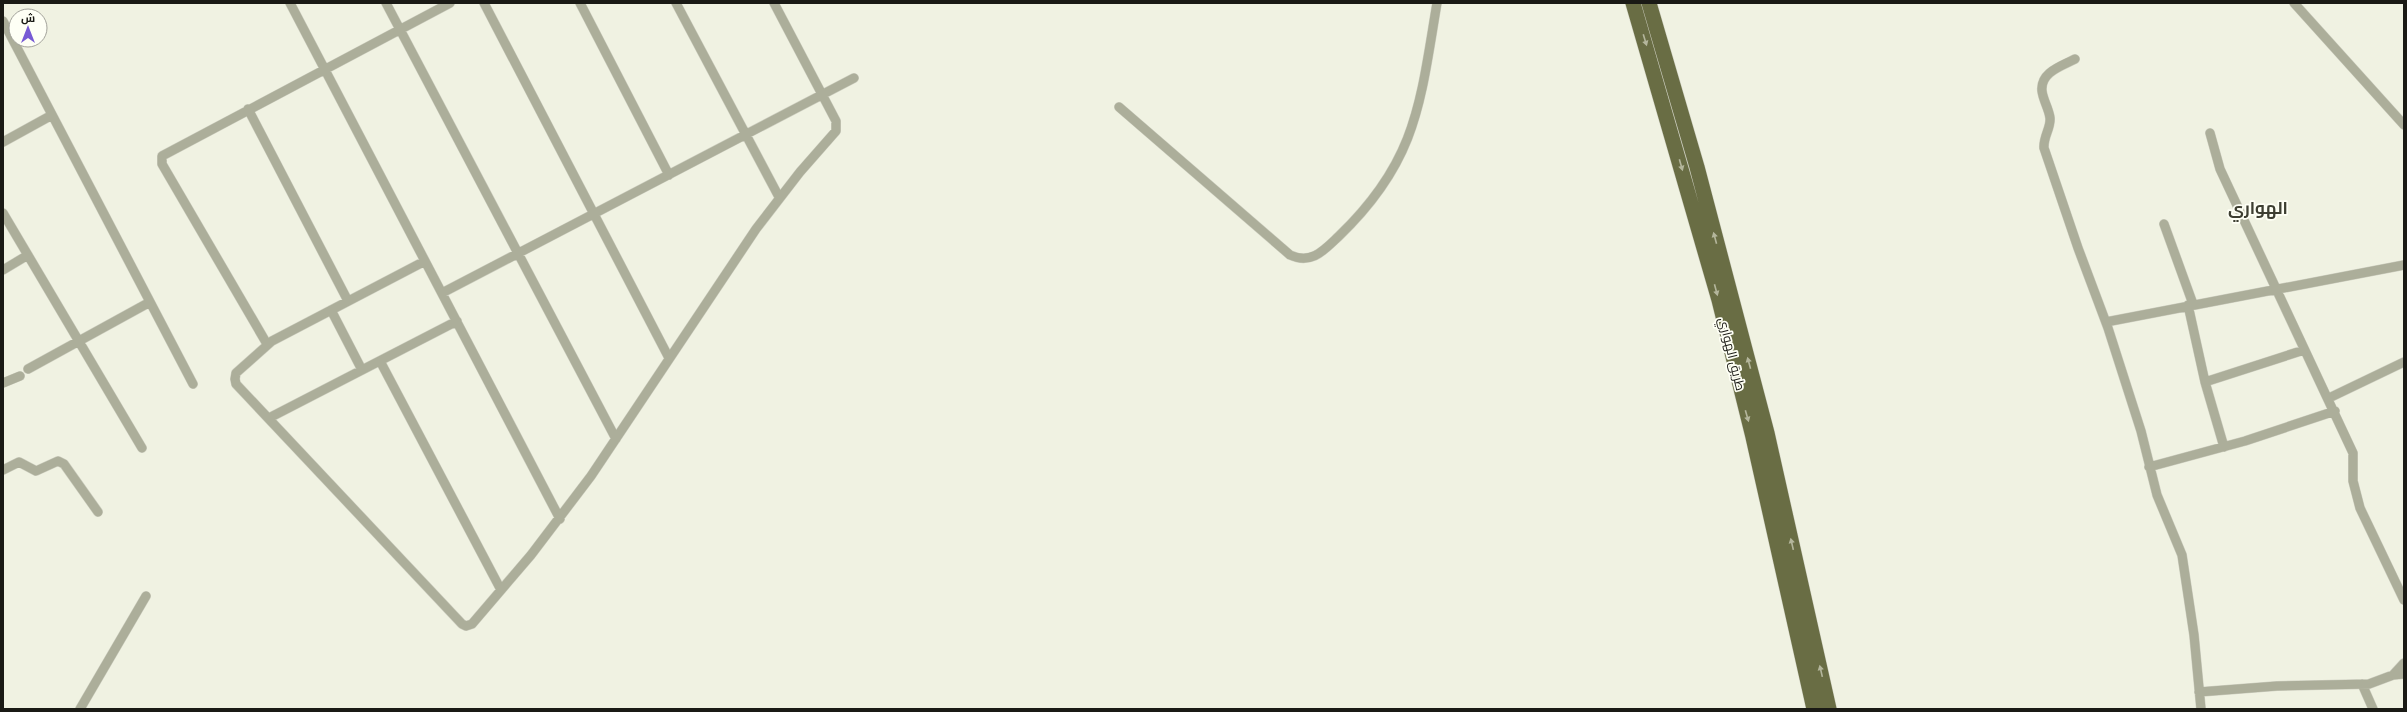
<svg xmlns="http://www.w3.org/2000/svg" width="2407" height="712" viewBox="0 0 2407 712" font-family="'DM Sans',Cairo,sans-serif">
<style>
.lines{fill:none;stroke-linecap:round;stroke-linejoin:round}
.minor-casing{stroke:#cecfc1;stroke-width:10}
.trunk-casing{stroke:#cecfc1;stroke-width:16}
.minor{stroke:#acae9a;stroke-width:9}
.trunk{stroke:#696d44;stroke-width:15}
.oneway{fill:#b4b69c}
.labels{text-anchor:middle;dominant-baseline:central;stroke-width:3.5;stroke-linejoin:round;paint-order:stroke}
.street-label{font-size:13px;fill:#1a1a15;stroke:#fefff5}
.district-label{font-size:17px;font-weight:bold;fill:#3d3e31;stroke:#fefff5}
</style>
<rect width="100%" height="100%" fill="#f0f2e2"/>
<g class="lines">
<defs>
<path id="minor" d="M290 3 560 519
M386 3 616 439
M484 3 669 358
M580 3 669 175
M676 3 779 197
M2294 3 2404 125
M3 21 193 384
M2075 59C2062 66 2040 72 2042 91 2043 100 2049 109 2050 118 2051 128 2043 137 2044 148L2078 248 2108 328 2141 431 2157 495 2182 555 2194 635 2201 709
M1119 107 1290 255C1312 265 1324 250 1339 236 1417 161 1420 104 1437 3
M248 109 348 301
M2210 133 2220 169 2353 453V481L2360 508 2404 600
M3 142 52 115
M3 213 142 448
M2164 224 2193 304
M425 261 272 341 236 373 235 379 236 384 462 624 466 626 472 624 531 555 591 476 756 229 800 172 836 131V121L774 3
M3 270 28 255
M442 293 854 78
M2188 305 2205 382 2224 447
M331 310 362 370
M2106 322 2404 265
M267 344 162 164V156L450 3
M380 361 501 590
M28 369 150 302
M2205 382 2304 350
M3 383 20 376
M2329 398 2404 362
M269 418 457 321
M2149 467 2245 441 2335 411
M3 470 19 462 36 471 58 461 64 464 98 512
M2393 675 2404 663
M2362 684 2373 709
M2199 692 2277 686 2369 684 2393 675 2404 674
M80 709 146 596"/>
<path id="trunk" d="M1633 3 1719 300 1753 437 1814 709
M1649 3 1697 167 1767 433 1829 709"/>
</defs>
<use href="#minor" class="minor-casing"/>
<use href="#trunk" class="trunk-casing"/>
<use href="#minor" class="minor"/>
<use href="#trunk" class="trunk"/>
</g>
<defs><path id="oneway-solid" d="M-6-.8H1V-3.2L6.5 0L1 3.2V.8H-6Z"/></defs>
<g class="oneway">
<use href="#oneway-solid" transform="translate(1645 40) rotate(73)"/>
<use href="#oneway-solid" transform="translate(1681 165) rotate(74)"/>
<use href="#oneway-solid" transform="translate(1715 238) rotate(-105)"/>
<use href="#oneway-solid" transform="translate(1716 290) rotate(75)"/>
<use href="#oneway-solid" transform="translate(1749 363) rotate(-105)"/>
<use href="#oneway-solid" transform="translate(1747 416) rotate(74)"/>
<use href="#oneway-solid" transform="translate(1792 544) rotate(-103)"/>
<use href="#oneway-solid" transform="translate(1821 671) rotate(-103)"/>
</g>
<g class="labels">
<g class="street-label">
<text transform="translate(1732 354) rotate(76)">طريق الهواري</text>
</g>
<g class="district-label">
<text x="2258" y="208">الهواري</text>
</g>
</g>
<rect width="2407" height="712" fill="none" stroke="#1a1a15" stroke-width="8"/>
<g transform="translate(28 28)"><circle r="19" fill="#fefff5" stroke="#a3a39b"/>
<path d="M0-3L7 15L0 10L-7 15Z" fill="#775ad4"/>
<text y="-6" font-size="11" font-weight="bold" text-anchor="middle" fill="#1a1a15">ش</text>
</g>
</svg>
